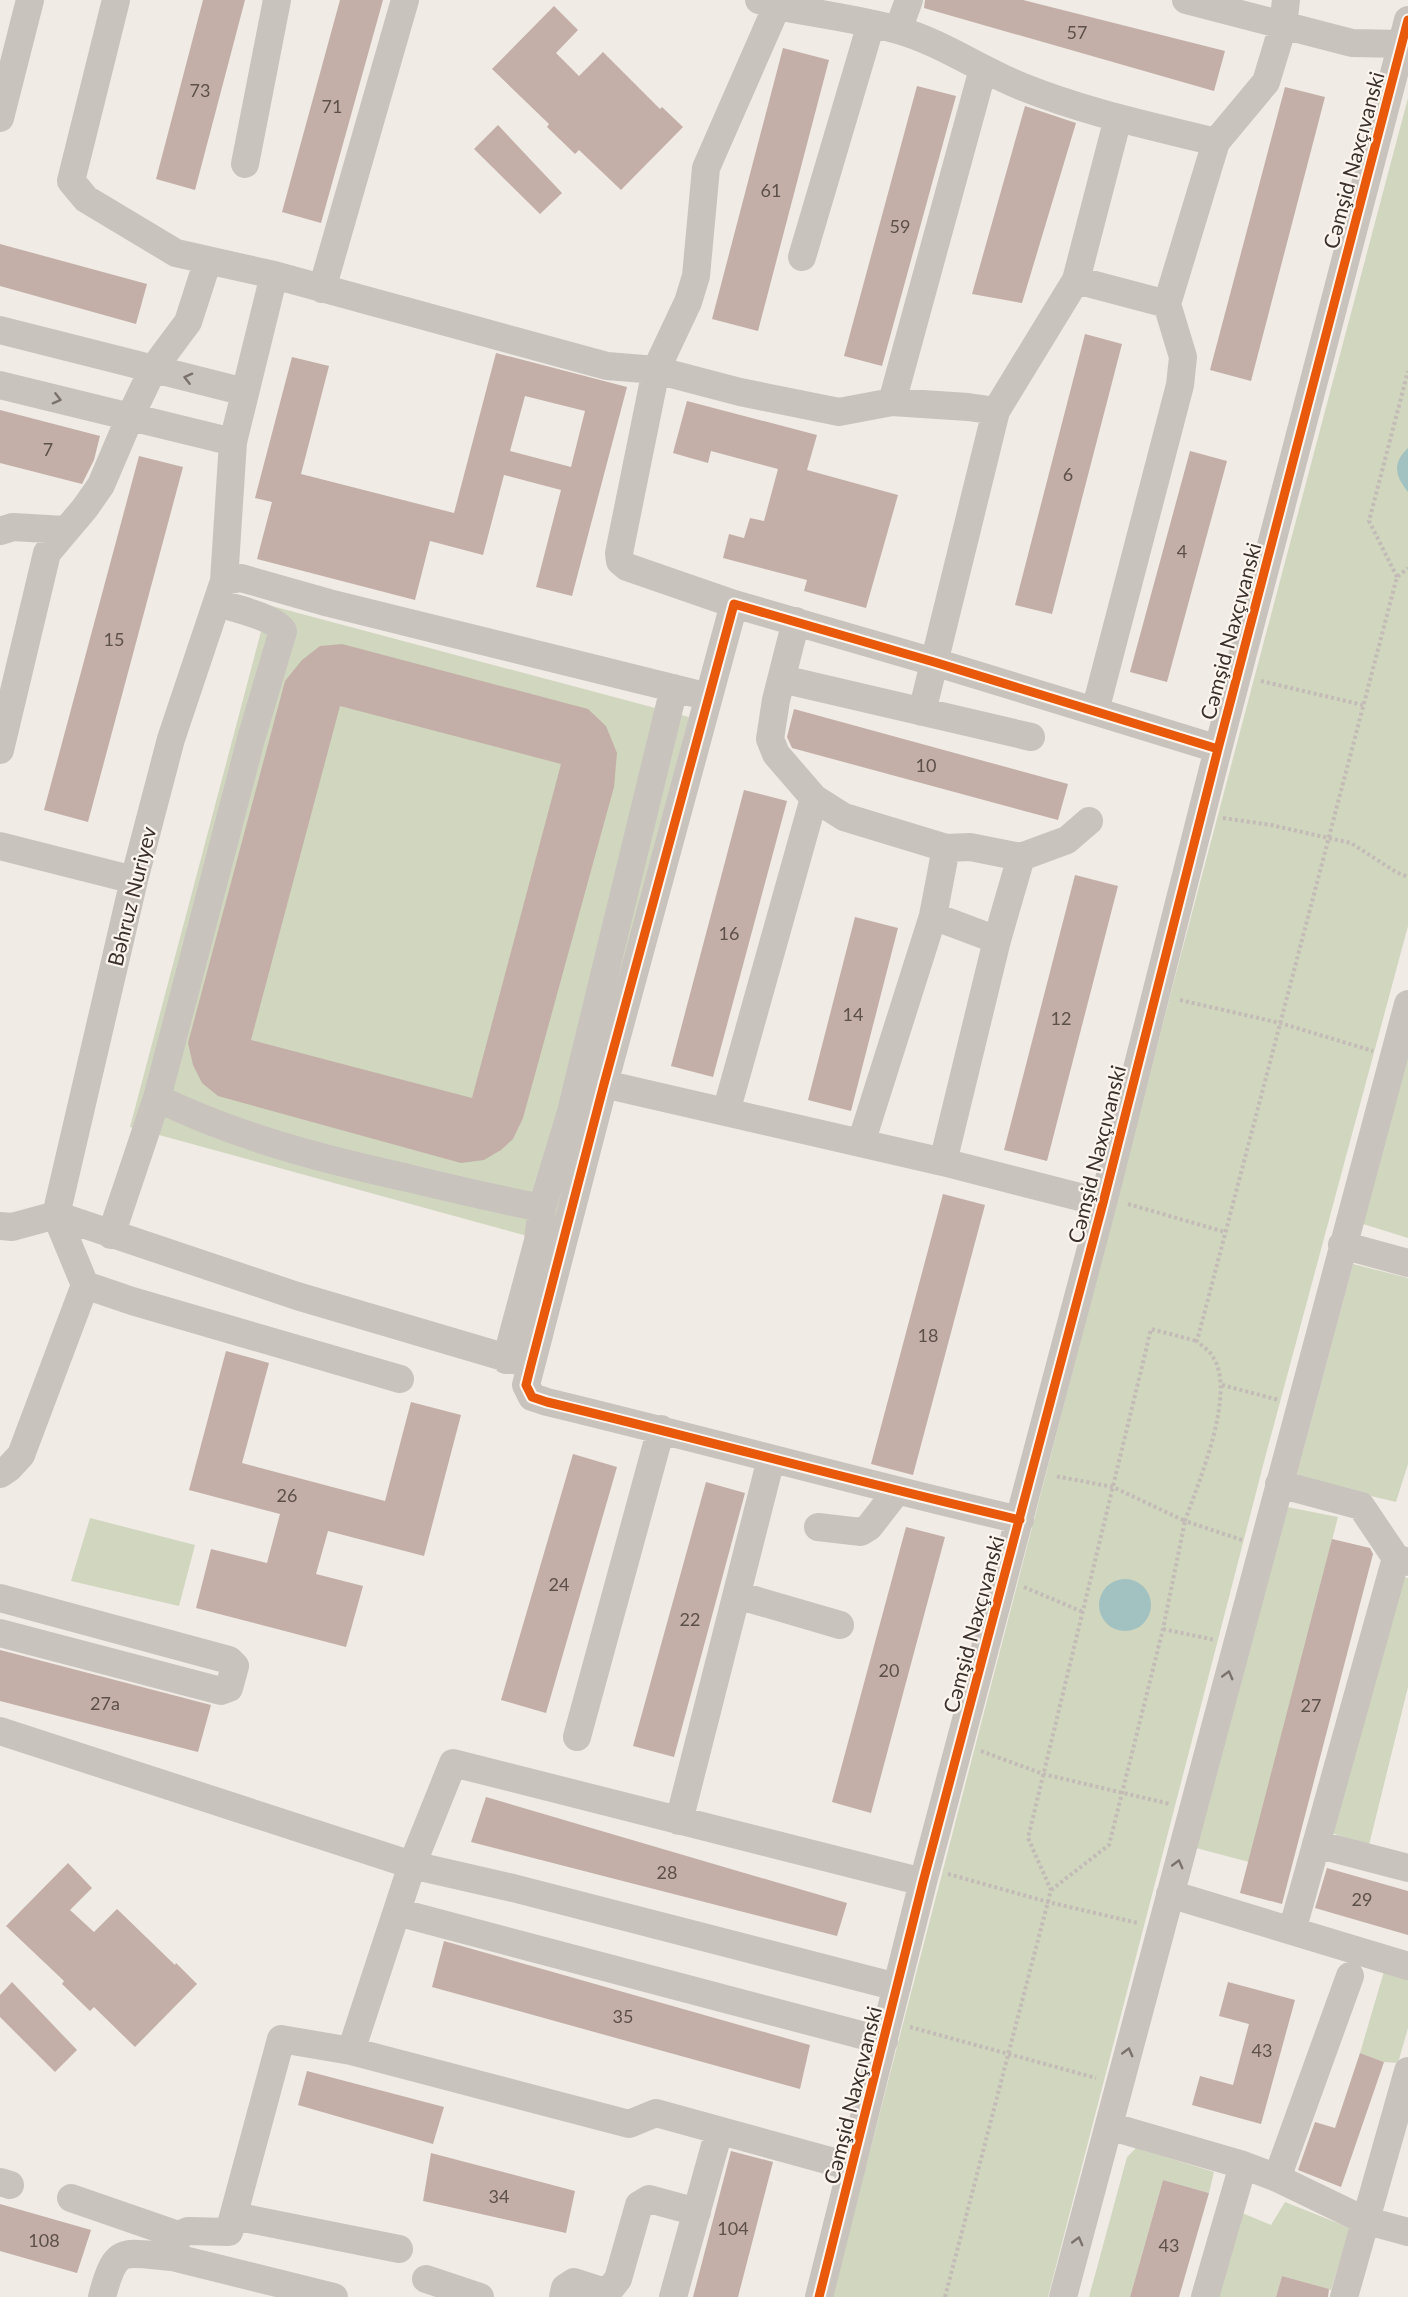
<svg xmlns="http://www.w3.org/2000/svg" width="1408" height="2297" viewBox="0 0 1408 2297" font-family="Lato,sans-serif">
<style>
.green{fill:#d1d6bf}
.water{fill:#a1c2c1}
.building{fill:#c3afa7;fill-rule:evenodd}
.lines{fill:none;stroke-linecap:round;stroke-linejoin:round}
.path{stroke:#c2bbb6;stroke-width:4;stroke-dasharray:3 3;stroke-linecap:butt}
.minor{stroke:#c9c3be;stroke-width:28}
.cycleway-casing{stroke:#fbf5ee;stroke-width:13}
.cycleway{stroke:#e8590c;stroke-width:9}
.oneway{stroke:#7b726d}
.labels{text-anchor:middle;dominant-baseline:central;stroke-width:4.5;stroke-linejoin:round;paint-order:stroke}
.number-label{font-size:18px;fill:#5d504a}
.street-label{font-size:21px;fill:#3b302b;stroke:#fbf5ee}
</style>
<rect width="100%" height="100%" fill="#f0ebe5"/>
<path class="green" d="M1408 98V926L1266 1454 1048 2297H832L1179 962Z
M268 605 689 717 553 1243 130 1127Z
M1408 1053V1238L1363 1224Z
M1353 1264 1408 1278V1464L1396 1502 1296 1478Z
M1287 1507 1338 1517 1249 1862 1196 1848Z
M90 1518 195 1545 179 1606 71 1581Z
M1404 1577 1408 1578V1687L1369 1845 1329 1832Z
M1385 1968 1408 1978V2028L1398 2063 1384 2062 1360 2053Z
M1136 2148 1214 2172 1209 2193 1163 2180 1130 2297H1089L1127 2157Z
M1285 2202 1350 2228 1331 2290 1282 2276 1276 2297H1215L1235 2210 1271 2225Z"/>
<path class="water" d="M1408 448V492C1395 476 1392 463 1408 448Z
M1099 1605a26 26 0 1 1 52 0a26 26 0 1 1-52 0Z"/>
<path class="building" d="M203 0H245L195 190 156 179Z
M340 0H383L321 223 282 212Z
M925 0H1023L1225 51 1214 91 924 8Z
M554 6 578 30 556 53 579 76 603 52 660 109 662 107 683 127 621 190 579 150 575 154 547 127 549 124 492 69Z
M783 48 829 60 758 331 712 319Z
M917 86 956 96 882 366 844 356Z
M1285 87 1325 97 1251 381 1210 370Z
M1025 106 1076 123 1022 303 972 294Z
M498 125 562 193 540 214 474 149Z
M0 244 147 284 136 324 0 286Z
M1085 334 1122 344 1052 614 1015 605Z
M496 353 627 387 572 596 536 587 561 490 504 475 483 555 430 541 415 600 257 559 272 502 255 498 292 357 329 366 301 474 454 513ZM525 396 585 411 571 467 510 451Z
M687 401 817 435 807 470 898 495 866 608 804 591 807 580 723 558 729 534 744 538 750 518 764 521 778 469 711 451 708 463 673 453Z
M0 410 100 436 94 460 82 484 0 463Z
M1190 451 1227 461 1167 682 1130 672Z
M139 456 183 467 88 822 44 810Z
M342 644 588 709 606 726 617 753 614 787 523 1118 513 1139 501 1150 484 1160 461 1163 218 1096 202 1083 193 1065 188 1043 285 681 302 660 320 646ZM340 706 561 764 472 1098 251 1040Z
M794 709 1068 784 1058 820 792 748 787 737Z
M744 790 787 801 713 1077 671 1066Z
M1075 875 1118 886 1047 1161 1004 1150Z
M855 917 898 928 851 1111 808 1100Z
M943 1194 985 1205 913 1475 871 1464Z
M226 1351 269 1363 242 1463 385 1501 411 1402 461 1415 424 1556 328 1531 316 1574 363 1586 346 1647 196 1608 211 1549 267 1563 280 1514 189 1490Z
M573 1454 617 1467 546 1713 501 1700Z
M706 1482 745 1493 674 1757 633 1746Z
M906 1527 945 1537 871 1813 832 1802Z
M1332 1539 1370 1548 1373 1554 1282 1904 1240 1893Z
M0 1650 211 1705 198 1752 0 1701Z
M486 1797 847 1903 837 1936 471 1842Z
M68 1863 92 1888 70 1910 94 1932 117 1909 175 1965 176 1963 197 1984 135 2047 94 2007 90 2011 62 1984 64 1981 6 1926Z
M1327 1868 1408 1891V1935L1315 1908Z
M444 1941 810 2045 800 2089 432 1987Z
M12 1982 77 2050 55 2072 0 2017V1995Z
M1228 1982 1295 2000 1261 2124 1192 2105 1200 2076 1233 2085 1249 2024 1219 2016Z
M1360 2053 1384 2062 1341 2187 1298 2170 1315 2122 1335 2128Z
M307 2071 444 2107 433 2144 298 2105Z
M731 2151 773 2162 738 2297H693Z
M431 2153 575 2191 566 2233 423 2201Z
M1163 2180 1209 2193 1179 2297H1130Z
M0 2204 91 2230 77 2273 0 2251Z
M1282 2276 1329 2289 1328 2297H1276Z"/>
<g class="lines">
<path class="path" d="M1397 577 1369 521 1408 371
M1261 681 1363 705
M1223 818 1271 825 1351 843 1396 872 1408 877
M1180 1000 1280 1023 1373 1051
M1128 1204 1225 1232
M1222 1385 1279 1400
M1242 1540 1185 1521C1198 1483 1237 1393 1213 1357 1210 1351 1202 1346 1197 1341L1397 577 1408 568
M1024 1587 1083 1612
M1163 1629 1215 1640
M981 1751 1043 1774 1170 1804
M948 1874 1048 1902 1138 1923
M1051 1890 1109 1845 1163 1629 1185 1521 1113 1487 1055 1476
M910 2027 1096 2078
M945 2297 1051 1890 1028 1838 1151 1329 1197 1341"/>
<path class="minor" d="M116 0 71 181 86 199 176 253 274 275 607 366 656 370 740 392 839 412 892 402 968 407 996 411 1076 280 1167 304 1216 142 1266 82 1283 26 1286 0
M759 0 777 6C817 14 859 19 898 30 943 43 980 70 1023 87 1085 112 1151 126 1216 142
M1186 0 1352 43 1402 44
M777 6 706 168 696 276 688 302 656 370 619 553 620 561 627 567 734 604 934 662 1218 749
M898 30 909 0
M0 118 30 0
M245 164 277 0
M802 257 871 24
M1076 280 1118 118
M322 289 405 0
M0 330 245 392
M0 385 233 442
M892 402 983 69
M0 531 13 527 65 530
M224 581 241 578 329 603 693 693
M217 603C233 608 275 617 283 631L251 739 157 1098C237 1137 322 1159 408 1178 453 1189 497 1199 542 1208L571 1112 674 688
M734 604 604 1084 526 1385 532 1397 547 1402C705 1440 861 1483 1020 1520
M796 621 776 700 770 739 776 754 814 798 844 817 946 848 970 847 1021 857 997 940 943 1162
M782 679 1031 737
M1095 711 1180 385 1183 357 1167 304
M922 712 996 411
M0 750 47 553 85 508 101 485 130 417 153 369 188 322 208 260
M0 846 134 880
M1021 857 1067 840 1089 821
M933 916 997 940
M604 1084 943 1162 1103 1203
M726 1112 814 798
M861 1143 933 916 946 848
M56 1215 134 880 171 739 224 581 233 442 274 275
M0 1226 12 1227 56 1215 297 1296 531 1365
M111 1235 157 1098
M1342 1245 1408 1263
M85 1285 132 1301 400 1379
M506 1360 538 1241 542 1208
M0 1474 9 1468 21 1455 85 1285 56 1215
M1279 1484 1361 1506 1396 1558 1408 1562
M818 1527 861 1532 869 1527 897 1491
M737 1595 840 1625
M0 1598 229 1660 235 1666 229 1688 221 1691 0 1633
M0 1731 412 1865 513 1888 897 1987
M577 1737 661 1429
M679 1821 771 1459
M1316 1844 1408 1868
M1170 1894 1408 1966
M397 1912 884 2041
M1292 1931 1396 1558
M351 2051 629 2124 656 2113 852 2167
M1109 2126 1243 2165 1277 2178 1364 2220 1408 2232
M1277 2178 1350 1976
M0 2182 10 2185
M71 2198 178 2235
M234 2216 399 2249
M172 2257 334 2297
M426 2279 480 2297
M102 2297C116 2244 122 2253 172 2257L178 2235 188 2231 229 2232 281 2039 351 2051 412 1865 453 1763 923 1882
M563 2297 565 2288 574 2282 599 2290 610 2289 618 2279 639 2205 649 2199 697 2212
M673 2297 719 2131
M819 2297 923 1882 1103 1203 1218 749 1408 20
M1063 2297 1408 1004
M1205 2297 1243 2165
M1344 2297 1408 2071"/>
<defs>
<path id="cycleway" d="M1020 1520C861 1483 705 1440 547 1402L532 1397 526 1385 531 1365 604 1084 734 604 934 662 1218 749
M819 2297 923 1882 1103 1203 1218 749 1408 20"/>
</defs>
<use href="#cycleway" class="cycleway-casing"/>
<use href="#cycleway" class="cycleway"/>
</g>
<defs><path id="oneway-chevron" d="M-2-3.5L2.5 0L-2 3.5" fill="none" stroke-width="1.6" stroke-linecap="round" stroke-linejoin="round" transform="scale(1.5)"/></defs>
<g class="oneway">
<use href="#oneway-chevron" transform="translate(188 378) rotate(-166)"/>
<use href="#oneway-chevron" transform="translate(57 399) rotate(14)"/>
<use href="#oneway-chevron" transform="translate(1228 1675) rotate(-75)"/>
<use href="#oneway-chevron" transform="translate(1178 1864) rotate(-75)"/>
<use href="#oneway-chevron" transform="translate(1128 2052) rotate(-75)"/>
<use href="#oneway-chevron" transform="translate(1078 2241) rotate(-75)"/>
</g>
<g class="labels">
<g class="number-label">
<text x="1077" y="32">57</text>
<text x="200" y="90">73</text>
<text x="332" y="106">71</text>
<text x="771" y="190">61</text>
<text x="900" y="226">59</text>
<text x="48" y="449">7</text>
<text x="1068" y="474">6</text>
<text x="1182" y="551">4</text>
<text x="114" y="639">15</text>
<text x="926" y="765">10</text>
<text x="729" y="933">16</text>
<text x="853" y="1014">14</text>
<text x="1061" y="1018">12</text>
<text x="928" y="1335">18</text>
<text x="287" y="1495">26</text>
<text x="559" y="1584">24</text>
<text x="690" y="1619">22</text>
<text x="889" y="1670">20</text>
<text x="105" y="1703">27a</text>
<text x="1311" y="1705">27</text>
<text x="667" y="1872">28</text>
<text x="1362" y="1899">29</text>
<text x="623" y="2016">35</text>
<text x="1262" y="2050">43</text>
<text x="499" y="2196">34</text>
<text x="733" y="2228">104</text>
<text x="44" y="2240">108</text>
<text x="1169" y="2245">43</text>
</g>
<g class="street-label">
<text transform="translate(1353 160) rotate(-75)">Cəmşid Naxçıvanski</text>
<text transform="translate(1230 631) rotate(-75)">Cəmşid Naxçıvanski</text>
<text transform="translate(131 896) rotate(-76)">Bəhruz Nuriyev</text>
<text transform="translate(1096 1154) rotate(-76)">Cəmşid Naxçıvanski</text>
<text transform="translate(973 1624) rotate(-75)">Cəmşid Naxçıvanski</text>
<text transform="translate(852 2095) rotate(-76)">Cəmşid Naxçıvanski</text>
</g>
</g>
</svg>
